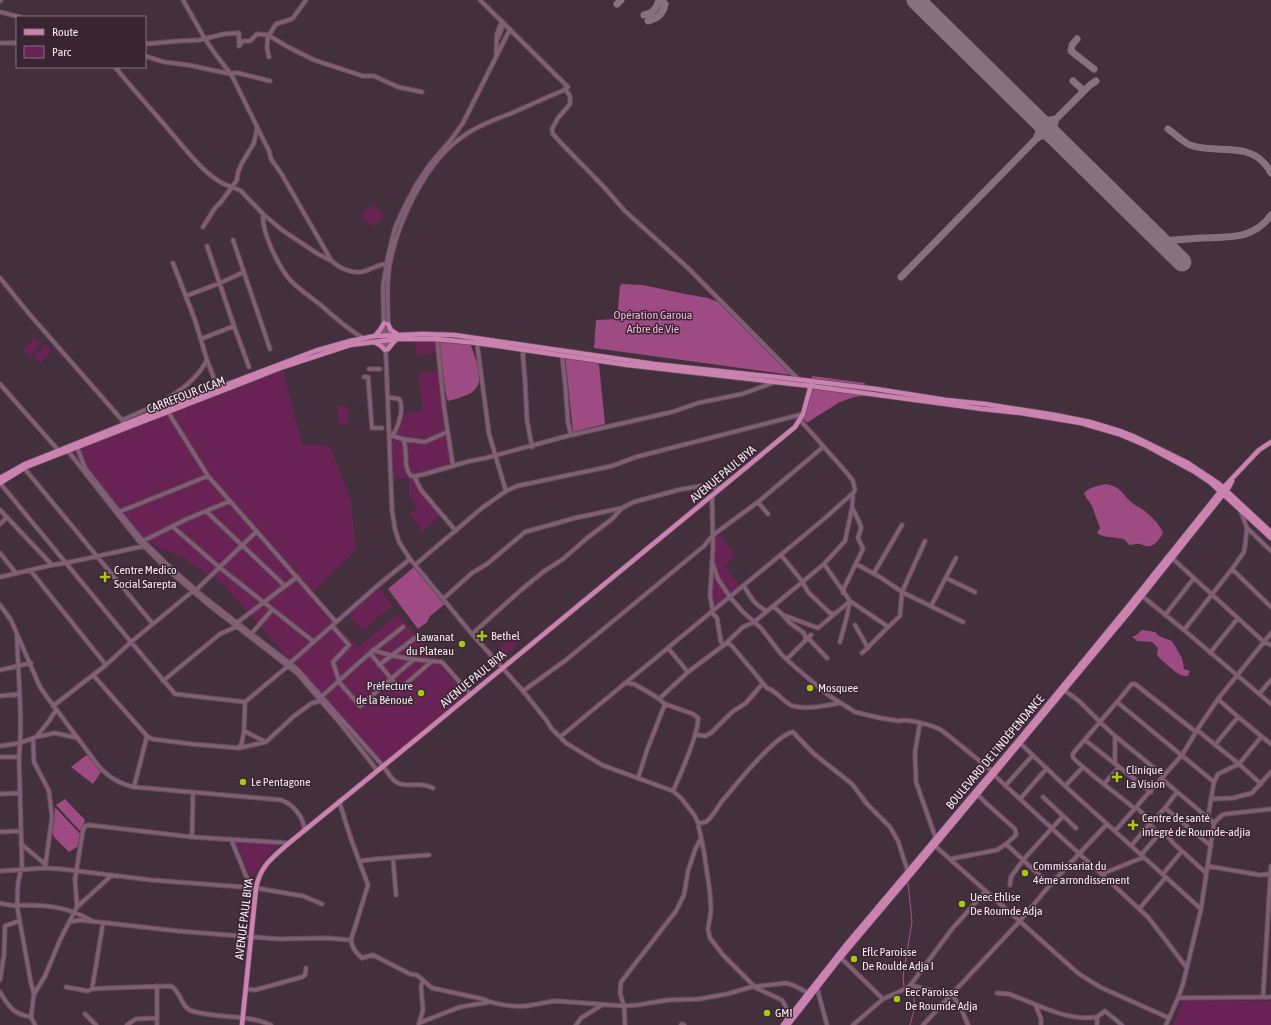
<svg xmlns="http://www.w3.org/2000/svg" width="1271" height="1025" viewBox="0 0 1271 1025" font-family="'Asap Condensed',sans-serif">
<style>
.green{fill:#682253}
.forest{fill:#9d4b82}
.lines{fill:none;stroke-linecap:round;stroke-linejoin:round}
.stream{stroke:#a6548a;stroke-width:1}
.taxiway{stroke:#86727e;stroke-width:7}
.runway{stroke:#86727e;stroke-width:19}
.minor-casing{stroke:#614d59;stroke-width:5.5}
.major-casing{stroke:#614d59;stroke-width:6}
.minor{stroke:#825e74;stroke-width:3.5}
.major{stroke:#cc82b1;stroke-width:4.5}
.poi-dot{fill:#abc716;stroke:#392532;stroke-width:1.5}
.labels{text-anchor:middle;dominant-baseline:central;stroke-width:3;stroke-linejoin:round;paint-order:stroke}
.park-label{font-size:12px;fill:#f7b3dd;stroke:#392532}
.street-label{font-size:12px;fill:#f8e9f2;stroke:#392532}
.poi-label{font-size:12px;fill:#f8e9f2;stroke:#392532;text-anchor:start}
</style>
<rect width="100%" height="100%" fill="#442f3c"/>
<path class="green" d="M373 204 385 216 373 227 361 215Z
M34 337 41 343 30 357 23 351Z
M416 339 437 340 438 353 417 356 415 343Z
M45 344 52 350 41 364 34 358Z
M282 367 302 444 330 446 351 501 356 550 311 594 334 622 358 647 398 615 470 695 383 766 223 584 185 559 128 533 98 490 66 451Z
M440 371 452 464 415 476 435 502 439 513V517L422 532 419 528 421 527 409 514 417 507 409 495V477L394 479 392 434 403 413 423 411 418 373Z
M337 406H347L349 424 339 425Z
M718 533 736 555 724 566 740 586 713 611 711 605 713 535Z
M377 587 393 605 362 631 347 613Z
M512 637 518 645 502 657 497 650Z
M232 839 280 843 264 860 256 873 250 877 241 855Z
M1186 1000 1271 1001V1025H1173L1182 1003Z"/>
<path class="forest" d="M622 284 643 285 685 294 708 298 718 302 792 375 594 348 596 320 617 319 620 286Z
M438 341 470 343C475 359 489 383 469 394 463 397 455 399 448 401L446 395Z
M565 355 593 360 599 365 605 424 573 432Z
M812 376 865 383 864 396 854 397 840 402 808 422H806L802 418C811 405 809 391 812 376Z
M1106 484C1122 488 1121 492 1131 502 1134 505 1139 507 1142 509 1150 515 1159 523 1163 533 1160 539 1154 548 1145 546 1143 545 1141 544 1139 544 1136 543 1133 545 1129 545 1128 544 1127 542 1125 540 1122 537 1105 539 1097 533L1100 528 1092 506 1084 494 1086 491C1092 487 1099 485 1106 484Z
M414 567 445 604 430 616 427 622 418 629 388 589Z
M1142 630 1155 632 1159 636 1172 641 1182 658 1184 669 1190 671 1188 676C1185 676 1183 676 1181 675 1177 674 1160 659 1157 655L1158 648 1152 642 1137 641 1132 636H1135Z
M88 754 101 772 93 784 71 767Z
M65 799 85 820 81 832 56 805Z
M55 807 81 835 77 847 69 852 54 837 51 829 54 823Z"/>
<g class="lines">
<path class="stream" d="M904 987 903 976 912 922 908 883
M906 990 914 998 915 1007 910 1025"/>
<path class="taxiway" d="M617 4 621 0
M644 15C652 14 657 8 659 0
M648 21C657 18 663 15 665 4L661 0
M1077 39 1072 45 1071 51 1094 69
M1073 81 1084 91
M1168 129C1175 134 1183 142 1190 145 1214 154 1245 142 1264 163 1267 166 1269 169 1271 173
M1036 139 1041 136H1053L1054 125 1056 119
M1161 241C1174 240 1188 239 1201 238 1228 237 1254 240 1271 215
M901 277 1036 139 1039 131 1038 120 1044 121 1056 119 1090 85 1096 81"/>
<path class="runway" d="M916 0 1182 262"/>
<defs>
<path id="minor" d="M183 0 205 39 216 55 231 74 269 151 271 159 281 173 331 260C338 268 354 275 365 271 372 269 379 264 386 264
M0 1 1 0
M0 12 20 17
M510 29 463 123 450 141 430 164 416 185 405 206 395 228 388 256 383 286 384 341 386 356 392 510 395 529 399 542 410 559 472 634 523 691 547 721 551 728 566 743 602 765 673 791 681 798 695 816 698 823 704 852 710 893 711 911 708 929 710 938 723 955 756 988 782 1000 787 1009V1019
M498 38 504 23
M0 43H17
M145 44 179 41 199 40 224 34 239 33V46L243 41H250L257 34 268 35 288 47 314 60 363 76H374L398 87 422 92
M496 53 497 34 502 21
M145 56 164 62 188 65 231 74 234 73H238L270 81
M269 57 267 48 268 35 271 32 276 24 289 20 293 18 306 0
M115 67C132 88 151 109 169 130 185 148 208 181 232 187L237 180 238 172 242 163 254 143 257 128
M565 89 570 96V104L558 118 552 129 553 134 560 142 603 186 625 211 688 268 798 379
M263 214C261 231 279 268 291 281 300 290 312 298 322 306 335 318 348 329 363 338
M203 227 215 208 221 202 232 187 241 191 263 214 282 230 318 254 330 260
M233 240 270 349
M207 246 234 326 249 367
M173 263 195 320 207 360 215 381
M0 278 31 316 122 420 124 425
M186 296 220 283 244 272
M201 339 234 326
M437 339 444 407 453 466
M477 343 489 434 506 491
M388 348C390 322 385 296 389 269 396 224 426 160 465 135 479 125 496 119 512 113 528 106 545 98 562 91L568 87 480 0
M523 350V356L525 380 527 420 532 447
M562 355 565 382 568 422 571 435
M369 369H380
M364 377H368L372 428H382
M0 384 59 451
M388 397 399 399C405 408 398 428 392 436
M168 412 208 476 336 622
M122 420C153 407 191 391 207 360
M393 436 403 439C409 451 402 466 411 476H416L425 474 470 461 486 458 567 436 672 412 698 403 742 394 775 382
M403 439 425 442 447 432
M77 447 85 468 128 523 143 541 172 569 205 598 297 669 383 766C387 771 392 781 398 783 409 788 421 781 433 788
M68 451 138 540 169 571 209 605 297 673 340 723 377 770
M24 468 153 624
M414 476 421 490 456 531
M0 483 131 642 175 694 245 702 288 666
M712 496 713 548 710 596 713 611
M758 502 768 514
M0 510 52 565
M206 511 285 586
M119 512 208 476
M0 524 7 517
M172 526 219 567 314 642
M1247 528 1271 551
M143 541 187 519 230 501
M0 553 16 573
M781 555 802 581 808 592 831 614 835 613
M1172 558 1264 642 1271 633
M712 562 718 579 730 597 743 612 761 628 781 654 795 667 828 695 855 712 880 718 899 721C907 718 937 726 944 732L992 771
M824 564 850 601 887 626
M856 564 880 577 902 592 963 622
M415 565 482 508 506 491 517 486 612 466 636 457 803 414
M1232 569 1244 552 1245 546 1247 528 1241 512
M30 570 106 665
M874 573 902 525
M0 577 52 565 66 563 144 546
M946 578 975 592
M744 586C750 596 755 606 767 611
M196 590 257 531
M843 593 844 588 863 549 858 538 861 528 860 524 853 509
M1142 596 1184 630 1271 704
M443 599 472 573 487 564 525 532 575 518 622 508 634 502 678 490 700 486 720 488
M0 605 11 620 17 634 40 687 47 697 100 768C112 779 118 783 134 787L281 800C293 804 305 818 304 831
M773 606 783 615 818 628 850 601
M931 606 956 558
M711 612 717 618 721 642 724 645 728 643 732 646 767 688C777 691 784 703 793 706 807 710 827 705 841 703
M1165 615 1194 578
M784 616 790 623 804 633 806 639
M238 622 297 577
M855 625 868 648
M332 626 349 645 333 662 339 681
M1184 630 1232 569 1271 607
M252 633 272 610
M472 634 521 590 543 572 563 559 586 539 612 519 622 508
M17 636C18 676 23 717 19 757L22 865 18 883 17 906 31 983 34 994
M808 638 827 658
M840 642 847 616 850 601
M668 648 688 672 724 645 743 627 754 622 824 564 845 541 852 508 853 493 855 490 853 481 847 473 800 420
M373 650C396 658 418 660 442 662L471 695
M370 653 400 689 432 661
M862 653C875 641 886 628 900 616L902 592 925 541
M1210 653 1238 618
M787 659 811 635
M290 663 377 586 410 559
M379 665 415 638
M0 670 31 663
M93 675 147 736 152 739 191 744 239 748 266 742 294 716 312 703 321 701
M163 681 220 634 238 626
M338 681 360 706 413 660
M625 683 634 684 655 696 665 704 693 714 698 718C699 734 680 775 673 791
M1064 690 1079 701 1100 722 1115 736 1164 776
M523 691 566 660 704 546 713 535 758 502 823 447
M1259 694 1271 680
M0 696 20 694
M321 697 370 653 403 627
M659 699 688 672
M1218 699 1238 717 1271 744
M245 702 244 731 266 742
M1117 702 1130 686 1132 684H1135L1196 732
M53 706 106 665 131 642 193 591
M920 723 915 752 916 782 936 839
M1197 730 1239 764 1261 784
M695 734 705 736 711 733 732 712 746 703 763 683
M37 736 49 721 56 710
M560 737 824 519 853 493
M33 739 34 762 49 791 52 817 45 868
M1085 740 1151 792
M1020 743 1065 786 1201 909
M1215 745 1238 717
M0 746 20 743 36 737 55 733 78 738
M239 748 242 742 244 731
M0 757H19
M1115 764V736
M994 775 1148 917 1187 968
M638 778 647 750 665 704
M1162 779 1214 823
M1214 782 1218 774 1239 764 1261 737
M1104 784 1119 767
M1005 786 1032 756
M1065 786 1083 767
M134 787 147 736
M1177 792 1165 808 1211 846
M0 794 20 793
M1043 797 1076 828
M1020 799 1047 768
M339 801 351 839 368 885 351 940
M1137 808 1152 822 1165 808
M1135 809C1126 801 1075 763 1073 757 1072 754 1073 753 1075 751L1117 702 1214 782 1211 799
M1208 817 1211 799 1233 798 1252 793 1271 772
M698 823C701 823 705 823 707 821 713 816 718 807 722 801 735 786 775 735 793 732L813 753 852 784 867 804 890 827 898 841 908 872
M1150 824 1156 832 1166 834 1173 843 1182 851
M1115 831 1182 755 1193 737 1197 730 1218 699 1264 642 1271 645
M0 832 21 831
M192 837 193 792
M231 839 251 888
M21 844 45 864
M1006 844 1050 885
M934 845 1079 974 1100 987 1169 1018
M1131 846 1151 822
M1141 855 1160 833
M393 858 396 895
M950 859 997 850 1006 844 1016 835 1015 829 987 804 977 794
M360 861 376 859 429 855
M1207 866 1260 875 1270 874
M0 871 45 868 61 869 151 880 256 888 303 896 322 904
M1102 874 1144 857
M1163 874 1182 851 1206 873
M1010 885 1011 877 1023 860 1063 816
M0 903 3 904 17 906
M17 905C44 905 68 906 92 921
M77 907 75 879 83 830 85 826 89 825 192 837 289 843
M1140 908 1166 877
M70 922 80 920 178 931 278 939 326 938 351 940C352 947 357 954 362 958L373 955 410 974 417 975 432 988 483 999C496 1005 518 1008 532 1005 541 1004 548 1001 557 1001L624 1006 637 1005 668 1000 699 999 727 994 751 987 786 983 795 986 808 993
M841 958 883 999
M0 980 4 955 5 926 19 921
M910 985 939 993
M157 986V1025
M66 987 88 991 92 989 109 988 171 986C181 991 181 1008 192 1011 218 1019 247 1014 271 1025
M817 988 827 1025
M92 989 103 923
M246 989 255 990 302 977 305 975 306 968
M0 992C9 1007 13 1014 31 1017
M997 993C1000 994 1004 993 1009 994 1037 1004 1067 1022 1097 1017
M952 994 961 1008 968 1025
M1263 997 1271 866
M1178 998 1271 997
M1036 1006 1041 1019V1025
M85 1014 96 1025
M419 1023 460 1007 490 1002
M419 1024 423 1010 421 986 423 981
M35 1025 31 1017 34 994 45 976 60 940 77 907 112 875
M127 1025 136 1019 157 1018
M576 1025 581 1018 602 1005
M625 1025 624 1006 620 993 621 982 676 911 684 895 688 871 695 850 701 838
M681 1025 682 1024 684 1025
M853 1025 883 999 909 987 952 929 985 892
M923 1025 1019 922 1050 885 1107 824
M1097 1025V1017L1105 1011 1122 1025
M1166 1025 1178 998 1183 984 1201 909 1214 823 1222 815 1226 814 1271 809"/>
<path id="major" d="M388 324 391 330 397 334
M375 336 380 330 384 323
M374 342 380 345 385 350
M388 349 392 344 396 340
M0 478 25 464 160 410 315 351 350 341 375 336 422 334 454 335 654 364 786 378 876 389 946 400 985 404 1055 415 1090 422 1120 431 1133 436 1188 463 1218 483 1271 532
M0 483 26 467 283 367 350 345 398 339H437L477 343 628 365 811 386 983 409 1021 413 1081 423 1119 434 1147 446 1195 472 1211 483 1271 538
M242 1025 256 888C260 866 273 857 289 843L425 732 795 427 803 414 811 385
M783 1025 846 945 1017 742 1127 608 1223 488 1259 450 1271 442
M788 1025 837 962 907 879 1130 611 1229 487 1232 481"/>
</defs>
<use href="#minor" class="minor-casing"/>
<use href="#major" class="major-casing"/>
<use href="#minor" class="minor"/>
<use href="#major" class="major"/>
</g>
<g class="poi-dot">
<path d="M103 571h4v4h4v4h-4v4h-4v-4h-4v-4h4z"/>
<path d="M480 630h4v4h4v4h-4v4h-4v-4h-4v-4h4z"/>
<circle cx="462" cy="644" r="4"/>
<circle cx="810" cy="688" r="4"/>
<circle cx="421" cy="693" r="4"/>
<path d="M1115 771h4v4h4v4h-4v4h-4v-4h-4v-4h4z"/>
<circle cx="243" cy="782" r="4"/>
<path d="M1131 819h4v4h4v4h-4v4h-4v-4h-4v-4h4z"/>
<circle cx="1025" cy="873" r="4"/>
<circle cx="962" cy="904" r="4"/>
<circle cx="854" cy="959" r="4"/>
<circle cx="897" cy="999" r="4"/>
<circle cx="767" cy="1013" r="4"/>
</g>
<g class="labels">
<g class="park-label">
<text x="653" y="315">Opération Garoua<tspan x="653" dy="14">Arbre de Vie</tspan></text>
</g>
<g class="street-label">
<text transform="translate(186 395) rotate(-21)">CARREFOUR CICAM</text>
<text transform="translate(723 474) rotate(-40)">AVENUE PAUL BIYA</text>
<text transform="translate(473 679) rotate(-40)">AVENUE PAUL BIYA</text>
<text transform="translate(995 752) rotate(-50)">BOULEVARD DE L'INDÉPENDANCE</text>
<text transform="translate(244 919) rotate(-83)">AVENUE PAUL BIYA</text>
</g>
<g class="poi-label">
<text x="114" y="570">Centre Medico<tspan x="114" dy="14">Social Sarepta</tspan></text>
<text x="491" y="636">Bethel</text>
<text x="454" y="637" text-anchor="end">Lawanat<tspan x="454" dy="14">du Plateau</tspan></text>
<text x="413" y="686" text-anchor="end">Préfecture<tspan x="413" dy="14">de la Bénoué</tspan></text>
<text x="818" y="688">Mosquee</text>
<text x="1126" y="770">Clinique<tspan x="1126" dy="14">La Vision</tspan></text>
<text x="251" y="782">Le Pentagone</text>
<text x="1142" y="818">Centre de santé<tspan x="1142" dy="14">integré de Roumde-adjia</tspan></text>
<text x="1033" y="866">Commissariat du<tspan x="1033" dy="14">4ème arrondissement</tspan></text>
<text x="970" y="897">Ueec Ehlise<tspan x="970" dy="14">De Roumde Adja</tspan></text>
<text x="862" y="952">Eflc Paroisse<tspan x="862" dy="14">De Roulde Adja I</tspan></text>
<text x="905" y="992">Eec Paroisse<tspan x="905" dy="14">De Roumde Adja</tspan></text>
<text x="775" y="1013">GMI</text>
</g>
</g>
<rect x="16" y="16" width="130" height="52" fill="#392532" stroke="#85737f"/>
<rect x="24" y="29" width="20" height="6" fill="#cc82b1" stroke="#85737f"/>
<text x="52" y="36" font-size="12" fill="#f8e9f2">Route</text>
<rect x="24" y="46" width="20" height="12" fill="#682253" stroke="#85737f"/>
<text x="52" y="56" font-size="12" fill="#f8e9f2">Parc</text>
</svg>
